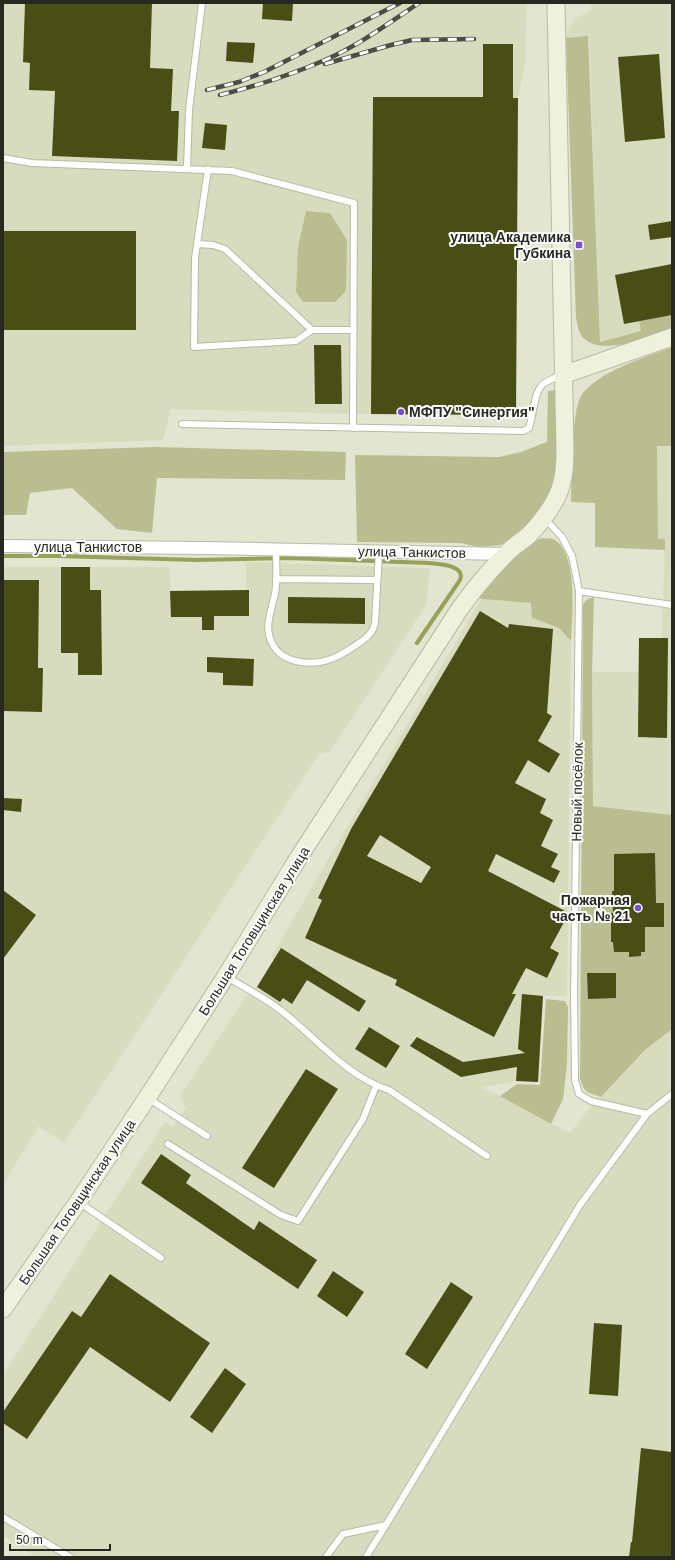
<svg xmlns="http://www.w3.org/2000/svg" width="675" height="1560" viewBox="0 0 675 1560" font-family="Arial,sans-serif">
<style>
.built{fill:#d8dcbf}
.green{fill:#b9be90}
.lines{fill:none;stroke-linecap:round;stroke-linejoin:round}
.stream{stroke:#99a059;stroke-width:4}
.building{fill:#494d16;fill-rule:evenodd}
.lane-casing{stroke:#b7baa5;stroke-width:8}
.street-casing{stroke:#b7baa5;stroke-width:14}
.secondary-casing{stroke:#b7baa5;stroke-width:19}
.lane{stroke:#fff;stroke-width:6}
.street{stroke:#fff;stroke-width:12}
.secondary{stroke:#eef1db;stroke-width:17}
.rail-casing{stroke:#4d4e43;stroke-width:4.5}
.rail{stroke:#fff;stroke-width:3;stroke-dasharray:9;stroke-linecap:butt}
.poi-dot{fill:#7752cc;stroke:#fff;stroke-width:1.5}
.labels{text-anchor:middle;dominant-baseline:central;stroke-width:4;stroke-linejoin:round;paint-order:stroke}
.poi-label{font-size:14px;font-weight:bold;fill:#272820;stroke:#fff;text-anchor:end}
.street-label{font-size:14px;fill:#272820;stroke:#fff}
</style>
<rect width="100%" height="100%" fill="#e2e5cf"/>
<path class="built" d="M3 3H527L525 64 518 98 516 415 353 414 171 409 163 440 3 446Z
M590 3H672V315L639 321 642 331 600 342 589 37 566 38 567 31 575 19 592 9Z
M657 446H672V815L593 806 592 672H638L639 638H662L665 539H658Z
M250 562 430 568 426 605 330 752 319 754 64 1143 39 1126 3 1184V567H169L171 591 246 590V563Z
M481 599 532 603V618L559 628 571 641 567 996H543L538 1082 516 1081 481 1088 500 1096 532 1114 570 1133 588 1110 644 1051 672 1029V1557H36L3 1536V1375L165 1122 172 1127 186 1108 180 1096 246 996 251 995 274 959 271 957Z"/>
<path class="green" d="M588 36 600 342 641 331 639 321 672 315V328C650 335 599 360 581 335 578 330 577 323 576 317L566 38Z
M306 211 330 213 347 240 346 291 335 302H303L296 292 298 247Z
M672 347V446H657L658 539H665V550L595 547V503L571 502C572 479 571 414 581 396 596 372 647 357 672 347Z
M555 390 557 467 552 490 539 510 530 521 507 541 500 545 480 547 460 543 357 542 355 455 499 457 521 452 547 442 548 391Z
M156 447 346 452 345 480 157 478 152 533 117 529 72 488 30 493 26 515H3V452Z
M543 538C546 539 550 538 553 539 579 551 572 618 571 641L559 628 532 618 531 603 481 599 476 594C495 574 515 546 543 538Z
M594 597 592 672 593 806 672 815V1029L644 1051 601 1097C587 1092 584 1093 580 1078L583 612V605L586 600Z
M546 999 565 1001 568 1007 567 1064 563 1099 551 1124 500 1096 517 1084 540 1085Z"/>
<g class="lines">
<path class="stream" d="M3 556H58L197 560 288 558 429 563C439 564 466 565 460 580L417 643"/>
</g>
<path class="building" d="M25 3H152L150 68 173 69 171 111H179L177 161 52 156 55 91 29 90 30 63 23 62Z
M263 3H293L292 21 262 19Z
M227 42 255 43 253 63 226 61Z
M483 44H513V98H518L516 415 371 414 373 97H483Z
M659 54 665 138 625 142 618 57Z
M205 123 227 125 225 150 202 148Z
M672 221V237L650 240 648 225Z
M3 231H136V330H3Z
M672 264V315L624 324 615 275Z
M314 345H341L342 404H315Z
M61 567H90V590H101L102 675H78V653H61Z
M3 580H39L38 668H43L42 712 3 711Z
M249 590V616H214V630H202V617H171L170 591Z
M288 597 365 598V624L288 623Z
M480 611 508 628 509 624 553 629 547 713 552 716 538 741 560 754 549 773 528 760 515 783 546 799 540 813 553 820 541 846 558 854 551 867 560 871 554 883 496 854 488 871 569 913 550 948 559 953 547 978 526 968 512 994H516L494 1037 395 985 397 980 305 938 322 900 318 898 351 829ZM380 835 431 867 421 883 367 856Z
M639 638H668L667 738 638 737Z
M207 657 254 659 253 686 223 685V673L207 672Z
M3 798 22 799 21 812 3 810Z
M655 853 656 903H664V927H645V952H641V956L629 957V952H614L613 942H611V913H613L612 891H614V854Z
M3 890 36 915 3 959Z
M281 948 366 1001 359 1012 307 980 292 1004 283 998 280 1002 257 987Z
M587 973H616V998L588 999Z
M522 994 543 996 538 1082 516 1081 517 1067 461 1077 410 1046 417 1037 463 1062 525 1053 518 1049Z
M369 1027 400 1046 386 1068 355 1049Z
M306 1069 338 1089 274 1188 242 1168Z
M161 1154 191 1175 186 1183 254 1230 259 1221 317 1260 298 1289 141 1183Z
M333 1271 364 1292 347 1317 317 1296Z
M110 1274 210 1343 170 1402 90 1347 27 1439 3 1423V1412L72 1311 81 1317Z
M451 1282 473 1297 427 1369 405 1354Z
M594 1323 622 1325 618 1396 589 1394Z
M225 1368 246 1384 212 1433 190 1417Z
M641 1448 672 1452V1557H629L631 1542H632Z"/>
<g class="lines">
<defs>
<path id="lane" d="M3 158 32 163 232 171 354 203 353 428
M187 168 189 110 202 3
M208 169 195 258 194 347 296 341 312 330H354
M197 244 213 245 225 249 312 330
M182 424 523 431 529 428C533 416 534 393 542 385 547 380 555 378 562 375
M545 519 562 537 572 556 579 591 574 993 575 1080 579 1094 591 1101 647 1114
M276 549C276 561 277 574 276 586 275 605 262 624 272 643 282 664 312 666 331 659 339 656 346 652 353 647 362 641 373 635 375 623L379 551
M276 579 377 580
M579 591 672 605
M227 977C244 987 263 997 279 1009 315 1036 345 1076 389 1090L487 1156
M149 1099 207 1136
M168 1144 281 1215 298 1221 363 1119 376 1086
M80 1203 161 1258
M3 1517 70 1557
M326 1557 343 1534 386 1525 580 1205 647 1114 672 1094
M366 1557 386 1525"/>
<path id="street" d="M3 546 206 548 506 554"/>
<path id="secondary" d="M563 375 672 337
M3 1309 78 1202 147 1098 226 976 299 857 459 610C473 590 489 571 506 554 513 546 523 541 530 534 543 520 558 501 562 482 565 471 565 460 565 449L556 3"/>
</defs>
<use href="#lane" class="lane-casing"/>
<use href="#street" class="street-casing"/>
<use href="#secondary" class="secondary-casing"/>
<use href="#lane" class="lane"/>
<use href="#street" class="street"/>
<use href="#secondary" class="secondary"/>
<defs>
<path id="rail" d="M325 64 391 45 412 40 474 39
M207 90 239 82 264 72 400 3
M220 95C256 86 291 75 325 60 358 46 389 23 419 3"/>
</defs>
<use href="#rail" class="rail-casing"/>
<use href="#rail" class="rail"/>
</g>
<g class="poi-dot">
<rect x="575" y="241" width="8" height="8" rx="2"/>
<circle cx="401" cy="412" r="4"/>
<circle cx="638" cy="908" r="4"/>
</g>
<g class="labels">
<g class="poi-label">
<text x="571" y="237">улица Академика<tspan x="571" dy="16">Губкина</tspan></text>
<text x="409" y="412" text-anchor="start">МФПУ "Синергия"</text>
<text x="630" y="900">Пожарная<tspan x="630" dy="16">часть № 21</tspan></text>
</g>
<g class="street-label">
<text x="88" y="547">улица Танкистов</text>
<text transform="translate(412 552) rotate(1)">улица Танкистов</text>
<text transform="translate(577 792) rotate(-89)">Новый посёлок</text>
<text transform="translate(254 931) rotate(-58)">Большая Тоговщинская улица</text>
<text transform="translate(77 1202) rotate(-56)">Большая Тоговщинская улица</text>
</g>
</g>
<rect width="675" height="1560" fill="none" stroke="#272820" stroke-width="8"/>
<path d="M10 1544v6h100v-6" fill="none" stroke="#272820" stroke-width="2"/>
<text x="16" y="1544" font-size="12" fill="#272820" stroke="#ffffff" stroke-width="3" paint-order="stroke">50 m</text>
</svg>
